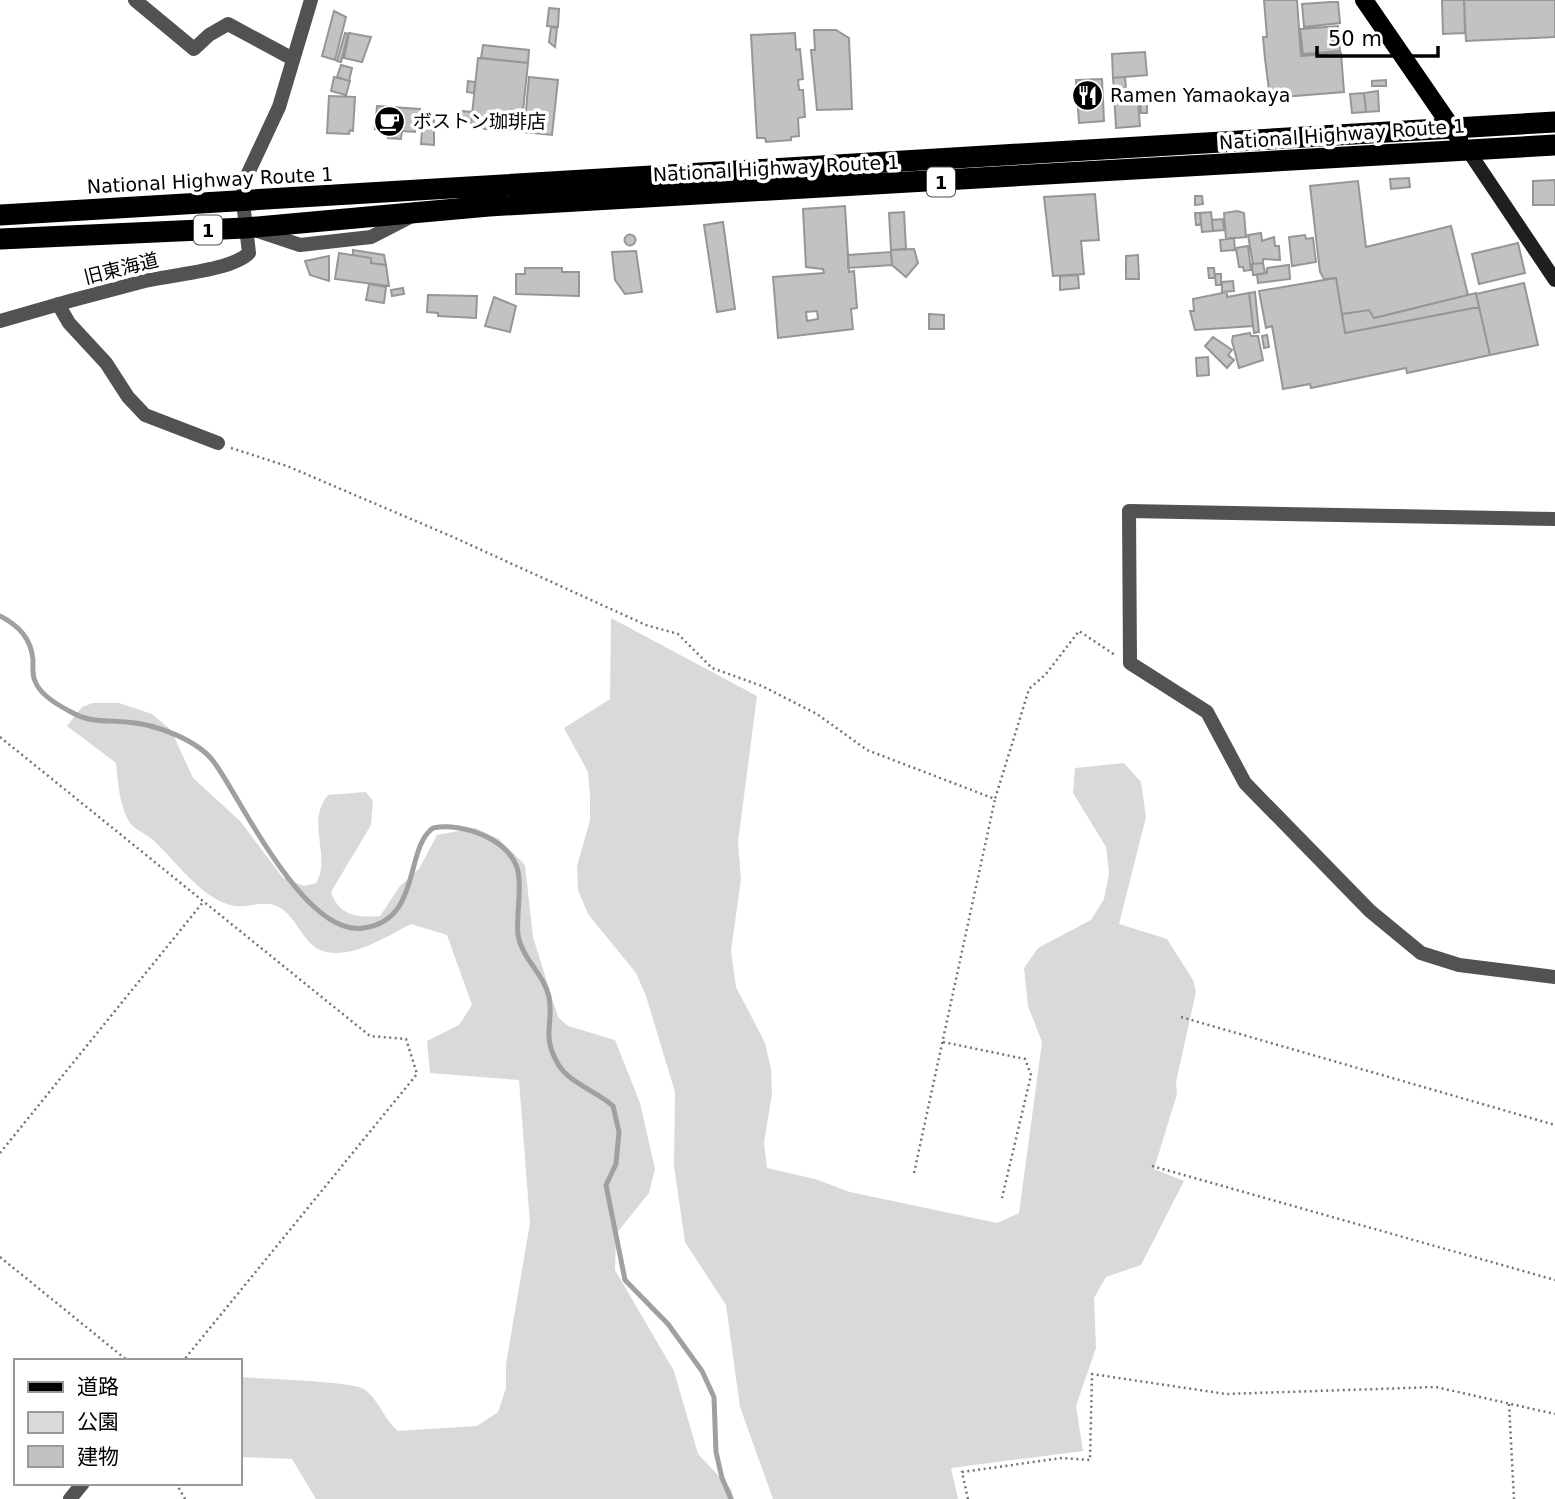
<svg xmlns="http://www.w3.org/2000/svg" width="1555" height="1499" viewBox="0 0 1555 1499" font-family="'DejaVu Sans','Noto Sans JP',sans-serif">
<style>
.green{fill:#d9d9d9}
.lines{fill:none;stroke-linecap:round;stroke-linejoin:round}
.stream{stroke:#a0a0a0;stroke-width:5}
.building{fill:#c2c2c2;stroke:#969696;stroke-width:2;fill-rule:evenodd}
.path{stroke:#747474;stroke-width:2.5;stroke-dasharray:2 3.5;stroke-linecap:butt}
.street{stroke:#525252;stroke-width:14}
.secondary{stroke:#1f1f1f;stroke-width:14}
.primary{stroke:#000;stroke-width:18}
.highway{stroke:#000;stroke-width:21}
.labels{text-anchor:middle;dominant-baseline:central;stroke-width:7;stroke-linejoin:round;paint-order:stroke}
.shield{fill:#fff;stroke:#4c4c4c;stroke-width:2}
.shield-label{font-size:18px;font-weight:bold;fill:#000}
.poi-label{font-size:19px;fill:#000;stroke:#fff;text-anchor:start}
.street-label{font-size:19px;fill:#000;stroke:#fff}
</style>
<rect width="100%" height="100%" fill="#fff"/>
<path class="green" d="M611 618 757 696 738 842 741 879 731 951 736 987 765 1043 771 1069 772 1093 764 1143 767 1168 815 1179 850 1192 997 1223 1019 1213 1042 1042 1028 1006 1024 968 1038 948 1091 920 1104 899 1109 873 1106 847 1073 793 1075 768 1124 763 1141 782 1146 817 1119 924 1167 939 1193 980 1196 992 1176 1082 1177 1094 1154 1169 1184 1181 1141 1265 1106 1277 1094 1298 1096 1348 1076 1406 1083 1451 951 1468 958 1499H773L740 1407 726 1305 685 1242 674 1166 675 1092 646 996 636 973 588 914 578 890 577 866 590 820V796L588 772 564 728 610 699Z
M93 703H119L152 714 171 730 193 778 240 821 283 878 304 886 316 883C332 856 305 822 328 795L366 792 373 801 371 825 331 892C339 916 358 918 380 916L400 886 419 869 437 835 475 828 499 839 525 865 533 937 558 1017 568 1026 615 1040 640 1103 655 1169 649 1193 616 1234 615 1270 674 1371 698 1454 731 1489 734 1499H316L292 1459 240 1457V1377C261 1379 352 1381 364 1389 380 1401 383 1418 398 1431L477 1426 498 1412 506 1388V1364L530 1223 519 1080 430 1073 427 1041 459 1025 472 1005 447 935 411 924C388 936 353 958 326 952 304 947 299 921 282 909 265 897 247 910 230 905 199 896 176 861 153 840 145 833 133 829 128 820 119 802 118 783 116 763L67 726 82 707Z"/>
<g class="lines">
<path class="stream" d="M0 616C19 626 31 638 33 660 33 667 32 675 35 681 40 695 58 705 71 712 90 723 106 720 127 722 155 724 200 740 216 765 244 805 306 938 364 928 422 919 404 849 433 828 462 822 510 839 518 871 522 890 516 914 518 935 522 959 544 974 549 997 554 1024 541 1035 558 1064 570 1084 597 1091 613 1106L619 1132 616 1164 606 1185 625 1280 668 1324 702 1371 714 1397 716 1452 722 1478 731 1499"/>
</g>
<path class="building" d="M1264 0H1297L1301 56 1341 53 1344 92 1270 98 1265 59 1263 37H1267Z
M1442 0H1464L1465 33 1443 34Z
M1464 0H1555V37L1466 41Z
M1331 2H1338L1340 23 1304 27 1302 4Z
M549 8 559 9 558 27 547 26Z
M334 11 346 17 335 60 322 56Z
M1338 26 1340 51 1303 54 1300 29Z
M551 27 557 28 555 47 549 42Z
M814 30H836L849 38 852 109 817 110 811 50H815Z
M345 33 348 34 341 62 337 61Z
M349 33 371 37 362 62 344 58Z
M795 33 796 50 800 49 803 79 798 80 799 90H803L805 117 798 118 799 136 791 137V140L766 142 765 138H757L751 35Z
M483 45 529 50 528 63 481 58Z
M1145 52 1147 75 1113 78 1112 54Z
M478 58 528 63 521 130 485 129 471 124Z
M341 65 352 68 349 81 337 77Z
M334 77 350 81 346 95 331 91Z
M529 77 558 80 552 135 524 132Z
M1125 77 1126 88 1114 89 1113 78Z
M1102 79 1104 121 1079 123 1076 80Z
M1386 80V86H1372V81Z
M468 81 475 82 474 93 467 92Z
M1137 91 1140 126 1116 128 1114 92Z
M1378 91 1379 111 1366 112 1364 93Z
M1364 93 1366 112 1352 113 1350 94Z
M329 96 355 97 353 131 350 130 349 134 327 133Z
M1147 101V113H1141L1140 102Z
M377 106 420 109 419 127 415 126V132L402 131 401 139 388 138 389 130 375 129Z
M462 111 472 112 471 123 460 122Z
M423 117 434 118V145L421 144Z
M1409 178 1410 187 1391 189 1390 179Z
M1555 180V205H1533V181Z
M1358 181 1366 247 1451 226 1468 295 1374 318 1369 310 1342 314 1336 278 1324 279 1320 272 1310 186Z
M1095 194 1099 240 1081 241 1084 274 1053 276 1044 197Z
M1195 196H1202L1203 204 1195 205Z
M845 206 849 272 854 271 857 308 851 309 853 329 778 338 773 277 824 273 823 269 806 267 803 209ZM817 311 818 319 807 321 806 312Z
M1237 211 1244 213 1246 237 1226 239 1224 213Z
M904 212 906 249 891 250 889 213Z
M1211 212 1213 231 1202 232 1200 213Z
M1195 213H1200L1201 224 1196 225Z
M1223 219 1224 230 1213 231 1212 220Z
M723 222 735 309 717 312 704 225Z
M1261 233 1262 241 1274 237 1275 246H1279L1280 260 1263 259V263L1253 264 1248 235Z
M624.5 240a5.5 5.5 0 1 1 11 0a5.5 5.5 0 1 1-11 0Z
M1305 235 1306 239 1313 238 1316 262 1292 266 1289 237Z
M1234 238 1235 250 1221 251 1220 240Z
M1518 243 1525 273 1479 284 1472 254Z
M1248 246 1251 270 1244 271 1243 267H1239L1236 248Z
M914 249 918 263 906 277 892 265 891 250Z
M353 250 384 255 386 265 371 263V258L353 255Z
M636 251 642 292 625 294 615 280 612 252Z
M891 252 892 265 848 268V255Z
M339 253 371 258V263L386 265 389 286 335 279Z
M1138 255 1139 279H1126V256Z
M329 256V281L310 275 305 261Z
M1263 263 1265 273 1253 275 1252 264Z
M1289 265 1290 279 1258 283 1257 275 1267 273V268Z
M525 268H562V272H579V296L516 294V274H525Z
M1208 268H1214L1215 278H1209Z
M1215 274H1221V285H1216Z
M1078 275 1079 288 1060 290V276Z
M1336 278 1345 333 1479 307 1490 355 1407 373 1406 368 1311 388 1310 384 1283 389 1272 326 1266 328 1259 291Z
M1233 281 1234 291 1222 292V282Z
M1524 283 1538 345 1490 355 1476 294Z
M369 284 386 287 384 303 366 300Z
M403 288 404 294 392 296 391 290Z
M1227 292V297L1249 293 1253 326 1195 330 1190 311H1194L1193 299Z
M1255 292 1259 332 1254 333 1249 293Z
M1476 293 1479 307 1345 333 1342 314 1369 310 1374 318Z
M428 295 477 296 476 318 438 316V313L427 312Z
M494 297 516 306 510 332 485 326Z
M929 314 944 315V329H929Z
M1250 333 1251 336H1258L1263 360 1239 368 1232 341 1233 336Z
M1267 335 1269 347 1264 348 1262 336Z
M1213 337 1232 350 1228 355 1234 360 1227 368 1205 346Z
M1208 357 1209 375 1197 376 1196 358Z"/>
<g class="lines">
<path class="path" d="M231 448 287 466 453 537 646 625 678 634 712 668 762 686 817 714 867 750 995 799 1029 689 1046 674 1079 631 1115 655
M0 737 370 1036 406 1039 417 1074 183 1361
M1181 1017 1555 1125
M943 1042 1025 1059 1031 1075 1002 1198
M0 1153 204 901
M1152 1166 1555 1280
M914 1173 995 799
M0 1257 128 1361
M1509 1404 1514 1499
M176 1483 185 1499
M968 1499 962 1472 1062 1458 1090 1460 1092 1374 1226 1394 1436 1387 1555 1414"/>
<path class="street" d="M135 0 194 49 209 35 228 24 293 59
M258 231 300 245 371 237 408 218
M58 304 69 323 106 363 128 397 145 415 218 443
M0 321C47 307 94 294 141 282 168 275 231 271 249 253L243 202 244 182 279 107 311 0
M1555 519 1129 511 1130 663 1207 712 1245 783 1370 911 1421 953 1459 965 1555 977
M70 1499 83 1483"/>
<path class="secondary" d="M1467 149 1555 280"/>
<path class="primary" d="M1364 0 1459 138"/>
<path class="highway" d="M0 215 1555 122
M0 239 245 228 489 206 1555 145"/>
</g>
<defs>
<symbol id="restaurant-disc" viewBox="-11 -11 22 22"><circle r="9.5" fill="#000" stroke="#fff"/><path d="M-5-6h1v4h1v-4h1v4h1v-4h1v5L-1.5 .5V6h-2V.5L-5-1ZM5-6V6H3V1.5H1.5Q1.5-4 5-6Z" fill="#fff"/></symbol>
<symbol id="cafe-disc" viewBox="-11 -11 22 22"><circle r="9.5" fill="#000" stroke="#fff"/><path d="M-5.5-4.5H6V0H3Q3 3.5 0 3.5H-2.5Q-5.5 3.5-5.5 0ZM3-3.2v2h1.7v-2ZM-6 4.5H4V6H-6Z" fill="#fff"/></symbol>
</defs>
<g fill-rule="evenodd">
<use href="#restaurant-disc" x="1070" y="78" width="35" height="35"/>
<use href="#cafe-disc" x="372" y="104" width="35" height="35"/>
</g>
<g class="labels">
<g class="shield">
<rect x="927" y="167.5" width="28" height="29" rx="5"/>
<rect x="194" y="215.5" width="28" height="29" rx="5"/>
</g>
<g class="shield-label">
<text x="941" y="182">1</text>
<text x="208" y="230">1</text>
</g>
<g class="poi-label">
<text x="1110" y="95">Ramen Yamaokaya</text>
<text x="413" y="121">ボストン珈琲店</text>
</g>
<g class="street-label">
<text transform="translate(1342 134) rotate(-4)">National Highway Route 1</text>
<text transform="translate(776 168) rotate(-3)">National Highway Route 1</text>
<text transform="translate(210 180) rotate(-3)">National Highway Route 1</text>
<text transform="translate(121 268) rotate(-14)">旧東海道</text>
</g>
</g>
<rect x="14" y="1359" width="228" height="126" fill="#ffffff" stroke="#999999" stroke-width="2"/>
<rect x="28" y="1382" width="35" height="10" fill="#000000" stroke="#999999" stroke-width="2"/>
<text x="77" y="1394" font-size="21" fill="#000000">道路</text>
<rect x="28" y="1412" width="35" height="21" fill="#d9d9d9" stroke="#999999" stroke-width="2"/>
<text x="77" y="1429" font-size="21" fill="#000000">公園</text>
<rect x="28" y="1446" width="35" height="21" fill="#c2c2c2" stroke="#999999" stroke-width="2"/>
<text x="77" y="1464" font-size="21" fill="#000000">建物</text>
<path d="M1317 46v10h121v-10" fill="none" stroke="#000000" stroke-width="3.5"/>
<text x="1328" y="46" font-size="21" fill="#000000" stroke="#ffffff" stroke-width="5" paint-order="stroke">50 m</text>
</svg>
